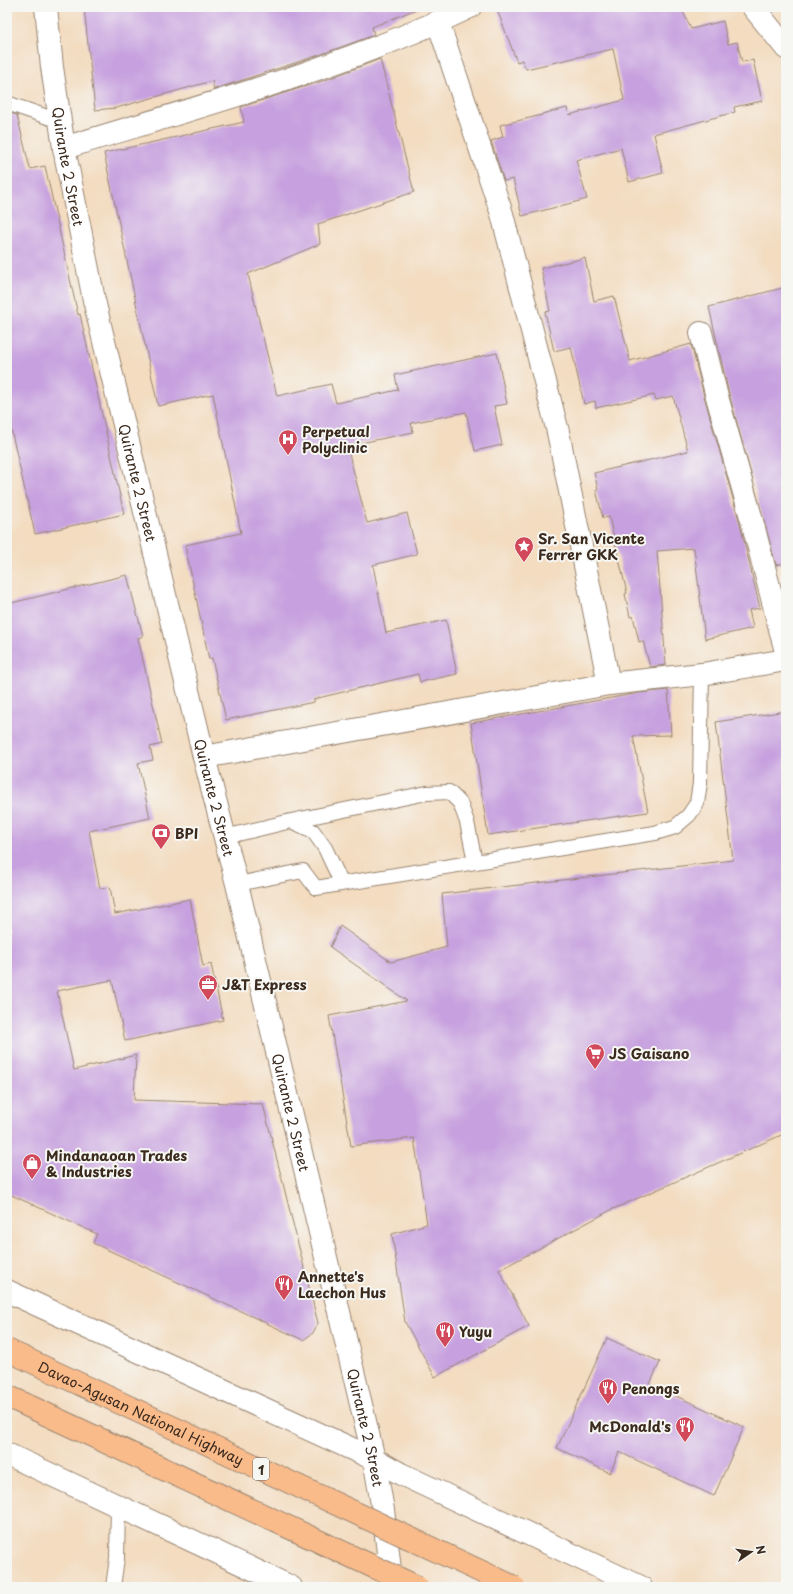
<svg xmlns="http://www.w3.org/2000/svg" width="793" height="1594" viewBox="0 0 793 1594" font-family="'Playpen Sans',sans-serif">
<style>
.building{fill:#c7a1df}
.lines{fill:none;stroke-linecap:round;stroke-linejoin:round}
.service-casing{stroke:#97836f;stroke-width:16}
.minor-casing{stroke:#97836f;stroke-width:24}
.tertiary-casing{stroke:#97836f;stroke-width:24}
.service{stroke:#fff;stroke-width:14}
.minor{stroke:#fff;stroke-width:22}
.tertiary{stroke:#fff;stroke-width:22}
.trunk-bridge-casing{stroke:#97836f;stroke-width:24;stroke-linecap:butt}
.trunk-bridge{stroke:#fabb8b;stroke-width:22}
.labels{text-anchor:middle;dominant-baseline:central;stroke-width:4;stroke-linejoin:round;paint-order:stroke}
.shield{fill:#f6f6f2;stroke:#73675e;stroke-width:1}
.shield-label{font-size:13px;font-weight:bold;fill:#3b2a1e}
.street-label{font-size:14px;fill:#3b2a1e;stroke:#f6f6f2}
.poi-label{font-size:14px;font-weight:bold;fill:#3b2a1e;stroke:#f6f6f2;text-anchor:start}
</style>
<rect width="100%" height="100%" fill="#f6f6f2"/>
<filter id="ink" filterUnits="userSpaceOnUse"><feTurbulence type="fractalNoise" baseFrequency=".025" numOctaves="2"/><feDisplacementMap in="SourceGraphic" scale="8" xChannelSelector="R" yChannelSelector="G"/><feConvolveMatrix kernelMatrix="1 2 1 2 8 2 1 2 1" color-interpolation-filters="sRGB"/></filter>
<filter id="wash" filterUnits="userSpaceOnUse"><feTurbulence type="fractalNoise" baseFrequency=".012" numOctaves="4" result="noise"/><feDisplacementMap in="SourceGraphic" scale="16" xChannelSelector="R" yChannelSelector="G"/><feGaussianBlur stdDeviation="0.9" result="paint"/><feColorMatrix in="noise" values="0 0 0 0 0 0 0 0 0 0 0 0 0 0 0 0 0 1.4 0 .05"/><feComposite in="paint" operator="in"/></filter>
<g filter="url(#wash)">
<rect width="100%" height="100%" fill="#f3dcc0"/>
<g id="blocks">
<path class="building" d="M84 7H419V8L372 27 374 35 366 38 316 56 215 89 214 90 212 81 116 108 95 110Z
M496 7H681L691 29 723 21 728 44 737 42 742 62 753 60 762 101 734 107 735 112 654 134 663 173 629 182 621 148 576 160 587 199 522 216 513 179 504 181 491 141 503 137 500 125 542 115V114L567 108 569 115 624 100 613 49 526 69 522 60 517 62Z
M380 59 414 192 318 224 320 244 248 274 277 396 331 384 336 403 398 390 395 375 497 353 507 404 494 406 502 445 475 451 466 412 411 423 413 432 347 446 367 523 407 513 417 554 373 565 386 633 446 620 457 674 420 682 418 674 314 699V702L226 720 212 658 209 659 185 545 241 533 213 394 158 406 104 153 244 122 241 107 325 80Z
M7 112 17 115 30 169 45 166 78 315 80 314 124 514 35 534 7 412Z
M585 258 594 301 614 296 630 361 691 344 704 396 739 520 760 608 749 610 753 628 705 639 694 548 657 551 666 665 650 667 643 641 639 642 633 616 630 617 625 594 627 593 609 517 603 518 596 490 598 489 594 473 688 451 673 396 656 400 654 395 596 408 595 401 584 404 571 347 554 351 545 312 550 311 541 268Z
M786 287V563L776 565 728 390 709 307Z
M127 575 143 636 138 638 162 744 150 747 153 760 138 763 150 818 89 831 100 889 110 887 115 914 190 899 203 966 211 964 223 1020 125 1041 112 980 57 991 74 1070 136 1055 134 1100 263 1104 318 1323 313 1333 303 1340 93 1243 97 1234 7 1193V604Z
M668 690 671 735 633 736 648 812 488 835 471 723 639 693Z
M786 711V1133L611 1210 499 1270 529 1326 435 1377 405 1322 392 1234 427 1224 414 1138 351 1146 329 1016 407 1001 330 947 340 926 391 962 447 947 442 894 733 860 716 722Z
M607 1338 660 1362 650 1384 744 1427 714 1496 619 1452 610 1473 557 1448Z"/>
</g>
</g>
<g filter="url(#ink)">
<use href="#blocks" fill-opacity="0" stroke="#97836f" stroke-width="1"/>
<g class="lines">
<defs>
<path id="service" d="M7 103 59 121
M291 821 427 793 449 792 460 803 467 822 475 862
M225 837 291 821 313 831 325 848 342 884
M237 884 303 871 316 888 655 833 675 827 689 815 697 803 700 783 702 674
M113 1587 117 1558 118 1506"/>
<path id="minor" d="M753 7 786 48
M438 22 502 214 558 432 609 684
M64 148C201 106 340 69 470 7
M701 333 716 393 751 517 786 652
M204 757 609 684 702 674 786 660"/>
<g id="tertiary">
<path id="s1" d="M46 7 52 67 64 148 94 300 204 757 237 884 374 1459 383 1510 392 1587"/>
<path d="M7 1291 374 1459 401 1474 641 1587"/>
<path d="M7 1454 291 1587"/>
</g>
</defs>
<use href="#service" class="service-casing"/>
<use href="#minor" class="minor-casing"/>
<use href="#tertiary" class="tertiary-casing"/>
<use href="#service" class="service"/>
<use href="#minor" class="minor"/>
<use href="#tertiary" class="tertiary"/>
<defs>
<g id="trunk-bridge">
<path id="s2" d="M7 1350 514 1587"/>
<path d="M7 1396 417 1587"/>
</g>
</defs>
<use href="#trunk-bridge" class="trunk-bridge-casing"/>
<use href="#trunk-bridge" class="trunk-bridge"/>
</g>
</g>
<defs>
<symbol id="hospital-pin" viewBox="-11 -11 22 30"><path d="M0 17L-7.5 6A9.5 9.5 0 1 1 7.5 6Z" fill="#d1495b" stroke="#f6f6f2"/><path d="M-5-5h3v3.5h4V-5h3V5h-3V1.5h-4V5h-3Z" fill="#fff"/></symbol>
<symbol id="sight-pin" viewBox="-11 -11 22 30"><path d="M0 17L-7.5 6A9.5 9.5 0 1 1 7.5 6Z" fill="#d1495b" stroke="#f6f6f2"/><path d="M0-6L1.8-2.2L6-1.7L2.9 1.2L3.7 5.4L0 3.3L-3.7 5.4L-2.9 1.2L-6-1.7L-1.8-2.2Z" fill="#fff"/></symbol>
<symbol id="bank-pin" viewBox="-11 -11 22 30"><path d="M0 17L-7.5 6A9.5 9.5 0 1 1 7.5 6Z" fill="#d1495b" stroke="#f6f6f2"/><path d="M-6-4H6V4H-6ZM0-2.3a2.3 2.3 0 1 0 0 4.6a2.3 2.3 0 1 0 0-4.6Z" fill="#fff"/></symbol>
<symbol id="office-pin" viewBox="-11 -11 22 30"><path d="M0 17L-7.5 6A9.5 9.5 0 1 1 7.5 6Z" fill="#d1495b" stroke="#f6f6f2"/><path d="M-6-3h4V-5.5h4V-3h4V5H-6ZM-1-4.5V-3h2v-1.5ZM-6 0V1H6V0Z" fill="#fff"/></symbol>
<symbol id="supermarket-pin" viewBox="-11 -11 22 30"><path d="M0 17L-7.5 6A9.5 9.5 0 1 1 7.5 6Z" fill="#d1495b" stroke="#f6f6f2"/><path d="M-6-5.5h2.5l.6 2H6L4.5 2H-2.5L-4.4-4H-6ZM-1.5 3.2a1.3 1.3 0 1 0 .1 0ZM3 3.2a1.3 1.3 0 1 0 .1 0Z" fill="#fff"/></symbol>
<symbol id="shop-pin" viewBox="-11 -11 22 30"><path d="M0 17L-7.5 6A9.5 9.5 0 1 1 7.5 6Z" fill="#d1495b" stroke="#f6f6f2"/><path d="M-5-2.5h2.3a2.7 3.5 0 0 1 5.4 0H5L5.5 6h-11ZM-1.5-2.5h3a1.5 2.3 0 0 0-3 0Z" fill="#fff"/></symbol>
<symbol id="restaurant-pin" viewBox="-11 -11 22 30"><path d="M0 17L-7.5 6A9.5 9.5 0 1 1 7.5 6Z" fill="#d1495b" stroke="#f6f6f2"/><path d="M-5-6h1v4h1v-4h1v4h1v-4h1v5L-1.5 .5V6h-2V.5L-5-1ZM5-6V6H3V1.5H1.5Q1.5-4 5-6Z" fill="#fff"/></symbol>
</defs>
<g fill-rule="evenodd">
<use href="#hospital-pin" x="277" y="428" width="22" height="30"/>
<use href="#sight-pin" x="513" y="535" width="22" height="30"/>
<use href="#bank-pin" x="150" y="822" width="22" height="30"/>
<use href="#office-pin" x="197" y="973" width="22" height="30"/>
<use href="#supermarket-pin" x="584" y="1042" width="22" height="30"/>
<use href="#shop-pin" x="21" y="1152" width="22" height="30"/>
<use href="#restaurant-pin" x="273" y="1273" width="22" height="30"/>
<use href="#restaurant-pin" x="434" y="1320" width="22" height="30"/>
<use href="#restaurant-pin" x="597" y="1377" width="22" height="30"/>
<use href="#restaurant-pin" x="674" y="1415" width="22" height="30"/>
</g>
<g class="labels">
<rect class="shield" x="253" y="1458" width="16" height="22" rx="3"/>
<g class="shield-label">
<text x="261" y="1469">1</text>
</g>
<g class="street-label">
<text stroke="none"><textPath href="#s1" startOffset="161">Quirante 2 Street</textPath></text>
<text stroke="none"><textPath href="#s1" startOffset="485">Quirante 2 Street</textPath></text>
<text stroke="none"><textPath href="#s1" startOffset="809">Quirante 2 Street</textPath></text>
<text stroke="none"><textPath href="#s1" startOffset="1133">Quirante 2 Street</textPath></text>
<text stroke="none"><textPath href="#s2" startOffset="148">Davao-Agusan National Highway</textPath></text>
<text stroke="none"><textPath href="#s1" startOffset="1457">Quirante 2 Street</textPath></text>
</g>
<g class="poi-label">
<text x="302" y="431">Perpetual<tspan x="302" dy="16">Polyclinic</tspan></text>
<text x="538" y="538">Sr. San Vicente<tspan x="538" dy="16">Ferrer GKK</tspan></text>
<text x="175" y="833">BPI</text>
<text x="222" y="984">J&amp;T Express</text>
<text x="609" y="1053">JS Gaisano</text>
<text x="46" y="1155">Mindanaoan Trades<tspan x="46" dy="16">&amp; Industries</tspan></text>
<text x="298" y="1276">Annette's<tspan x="298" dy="16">Laechon Hus</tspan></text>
<text x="459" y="1331">Yuyu</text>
<text x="622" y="1388">Penongs</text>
<text x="671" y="1426" text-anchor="end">McDonald's</text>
</g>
</g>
<rect width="793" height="1594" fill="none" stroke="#f6f6f2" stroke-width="24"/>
<g transform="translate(751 1552) rotate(77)" stroke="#f6f6f2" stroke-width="3" paint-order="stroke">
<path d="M0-3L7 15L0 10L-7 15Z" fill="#3b2a1e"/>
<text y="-6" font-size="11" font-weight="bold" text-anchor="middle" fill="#3b2a1e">N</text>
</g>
</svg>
